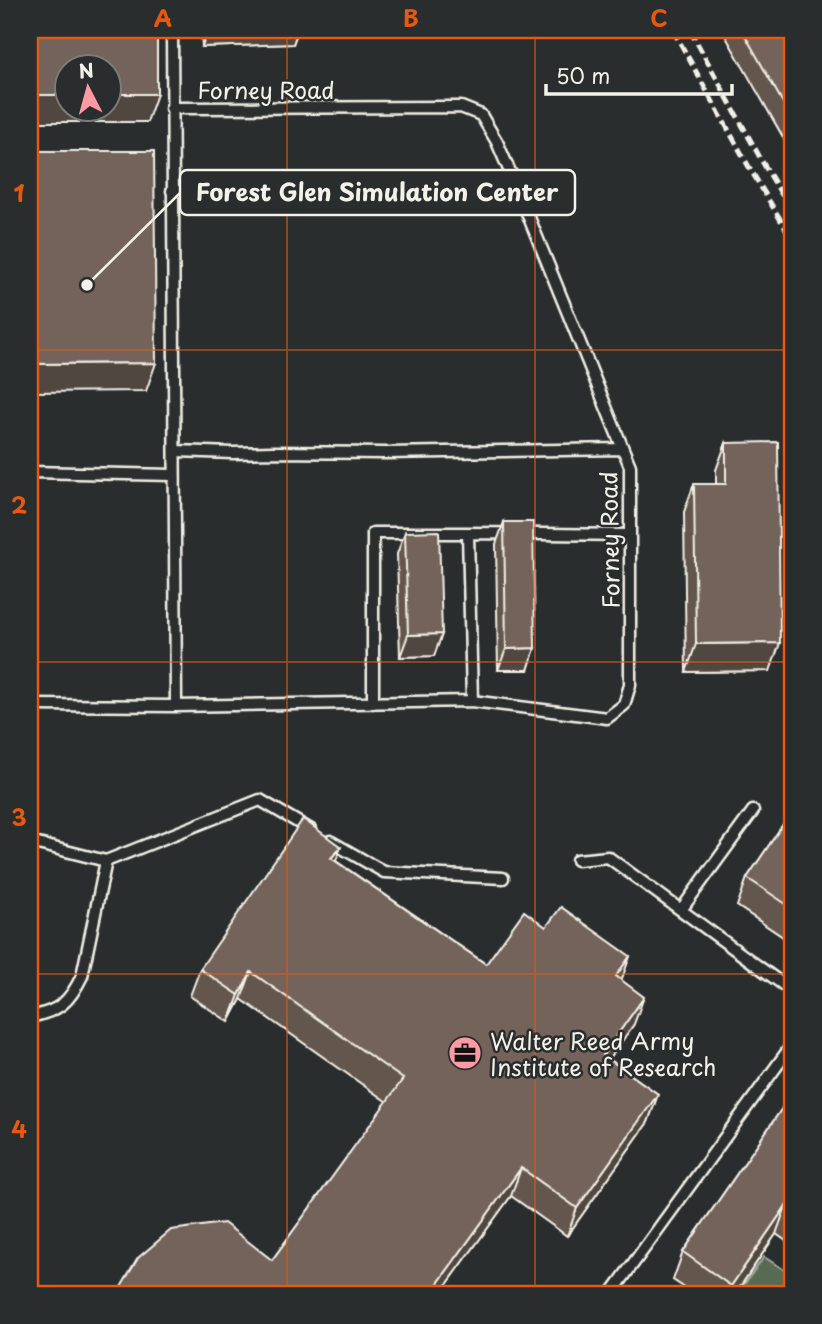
<svg xmlns="http://www.w3.org/2000/svg" width="822" height="1324" viewBox="0 0 822 1324" font-family="'Playpen Sans',sans-serif">
<style>
.green{fill:#596a53;stroke:#a6ae9e;stroke-width:2}
.lines{fill:none;stroke-linecap:round;stroke-linejoin:round}
.service-casing{stroke:#f4f1e8;stroke-width:15}
.service{stroke:#2a2d2e;stroke-width:10}
.rail{stroke:#f4f1e8;stroke-width:5;stroke-dasharray:10 5;stroke-linecap:butt}
.wall{fill:#63564d;stroke:#f4f1e8;stroke-width:2}
.shaded-wall{fill:#50463f;stroke:#f4f1e8;stroke-width:2}
.building{fill:#73645a;stroke:#f4f1e8;stroke-width:2}
.grid{fill:none;stroke:#e8590c;stroke-width:2;stroke-opacity:0.55}
.labels{text-anchor:middle;dominant-baseline:central;stroke-width:5;stroke-linejoin:round;paint-order:stroke}
.street-label{font-size:23px;fill:#f4f1e8;stroke:#2a2d2e}
.poi-label{font-size:23px;fill:#f4f1e8;stroke:#2a2d2e;text-anchor:start}
.leader{fill:none;stroke:#f4f1e8;stroke-width:2.5}
.callout-dot{fill:#f4f1e8;stroke:#2a2d2e;stroke-width:2.5}
.callout{fill:#2a2d2e;stroke:#f4f1e8;stroke-width:2.5}
.callout-label{font-size:24px;text-anchor:middle;font-weight:bold;fill:#f4f1e8}
.neatline{fill:none;stroke:#e8590c;stroke-width:2.5}
.grid-label{font-size:23px;text-anchor:middle;font-weight:bold;fill:#e8590c}
</style>
<rect width="100%" height="100%" fill="#2a2d2e"/>
<filter id="ink" filterUnits="userSpaceOnUse"><feTurbulence type="fractalNoise" baseFrequency=".0143" numOctaves="2"/><feDisplacementMap in="SourceGraphic" scale="14" xChannelSelector="R" yChannelSelector="G"/><feConvolveMatrix kernelMatrix="1 2 1 2 8 2 1 2 1" color-interpolation-filters="sRGB"/></filter>
<g filter="url(#ink)">
<path class="green" d="M764 1257 791 1274 792 1272V1294H737Z"/>
<g class="lines">
<defs>
<path id="service" d="M172 30 176 706
M172 191 517 188
M176 451 233 453 272 452 386 453 622 449
M30 472 173 475
M468 533 630 535
M373 703V533H468L472 701
M30 705 176 706 472 701 607 718 624 705 630 685V466L517 188 497 142 481 115 461 107 171 108
M330 841 384 872 503 878
M30 842 106 861 260 800 311 830
M577 860 608 857 792 991
M681 910 753 811
M30 1017C59 1011 69 1003 82 976L106 861
M611 1294 792 1045"/>
</defs>
<use href="#service" class="service-casing"/>
<use href="#service" class="service"/>
<path class="rail" d="M673 30 749 167 792 239
M690 30 763 163 792 212"/>
</g>
<path class="wall" d="M201 30H378V31L297 33 293 44 202 47Z
M722 30H792V141L787 144Z
M726 443 770 671 686 672 684 512 694 484H716V470Z
M504 522 535 648 528 670H498L496 544Z
M405 532 442 634 434 656 400 657 397 554Z
M792 811V943L737 906 747 878Z
M336 861 486 964 546 927 630 956 621 980 634 1024 609 1059 658 1094 648 1122 567 1236 511 1196 440 1294H116L272 1260 387 1102 241 999 229 1022 190 996 200 969Z
M792 1094V1245L776 1234 735 1294H694L673 1280 683 1252Z"/>
<path class="shaded-wall" d="M208 30H378V31L297 33 293 44 202 47Z
M108 94H157L147 122H30V95H66V108H108Z
M792 129V141L787 144Z
M156 363 146 391 30 392V364Z
M442 634 434 656 400 657 408 635Z
M780 643 770 671 686 672 696 644Z
M535 648 528 670H498L506 649Z
M341 847 331 874V858Z
M630 956 620 984 616 976Z
M251 972 241 999 229 1022 239 995Z
M644 997 634 1024 593 1082 603 1055Z
M658 1094 648 1122 567 1236 577 1208Z
M521 1168 511 1196 440 1294H430Z
M786 1206 776 1234 735 1294H728L731 1286Z"/>
<path class="building" d="M30 30H157V94H108V66H66V95H30Z
M742 30H792V119Z
M30 151H154L156 363 30 364Z
M778 442 780 643 696 644 694 484H726V443Z
M504 522H533L535 648 506 649Z
M439 531 442 634 408 635 405 532Z
M792 811V908L747 878Z
M303 819 341 847 331 858 486 964 524 911 546 927 561 907 630 956 616 976 644 997 603 1055 658 1094 577 1208 521 1168 430 1294H117L138 1258 171 1230 224 1223 272 1260 403 1079 251 972 239 995 200 969Z
M792 1094V1210L786 1206 731 1286 683 1252Z"/>
</g>
<path class="grid" d="M287 30V1294M535 30V1294M30 350H792M30 662H792M30 974H792"/>
<defs>
<symbol id="office-disc" viewBox="-11 -11 22 22"><circle r="9.5" fill="#ff9aa2" stroke="#2a2d2e"/><path d="M-6-3h4V-5.5h4V-3h4V5H-6ZM-1-4.5V-3h2v-1.5ZM-6 0V1H6V0Z" fill="#111"/></symbol>
</defs>
<g fill-rule="evenodd">
<use href="#office-disc" x="446" y="1034" width="38" height="38"/>
</g>
<g class="labels">
<g class="street-label">
<text x="266" y="89">Forney Road</text>
<text transform="translate(609 540) rotate(-91)">Forney Road</text>
</g>
<g class="poi-label">
<text x="490" y="1040">Walter Reed Army<tspan x="490" dy="26">Institute of Research</tspan></text>
</g>
</g>
<path class="leader" d="M87 285L180 193"/>
<circle class="callout-dot" cx="87" cy="285" r="7"/>
<rect class="callout" x="180" y="170" width="395" height="45" rx="7"/>
<g class="callout-label">
<text x="377" y="201">Forest Glen Simulation Center</text>
</g>
<rect width="822" height="1324" fill="none" stroke="#2a2d2e" stroke-width="77"/>
<g transform="translate(88 88) rotate(354)"><circle r="33" fill="#2a2d2e" stroke="#7b7b78" stroke-width="2"/>
<path d="M0-5L12 26L0 18L-12 26Z" fill="#ff9aa2"/>
<text y="-10" font-size="19" font-weight="bold" text-anchor="middle" fill="#f4f1e8">N</text>
</g>
<path d="M546 84v10h186v-10" fill="none" stroke="#f4f1e8" stroke-width="3.5"/>
<text x="556" y="84" font-size="21" fill="#f4f1e8" stroke="#2a2d2e" stroke-width="5" paint-order="stroke">50 m</text>
<rect x="38" y="38" width="746" height="1248" class="neatline"/>
<g class="grid-label">
<text x="163" y="27">A</text>
<text x="411" y="27">B</text>
<text x="659" y="27">C</text>
<text x="19" y="202">1</text>
<text x="19" y="514">2</text>
<text x="19" y="826">3</text>
<text x="19" y="1138">4</text>
</g>
</svg>
